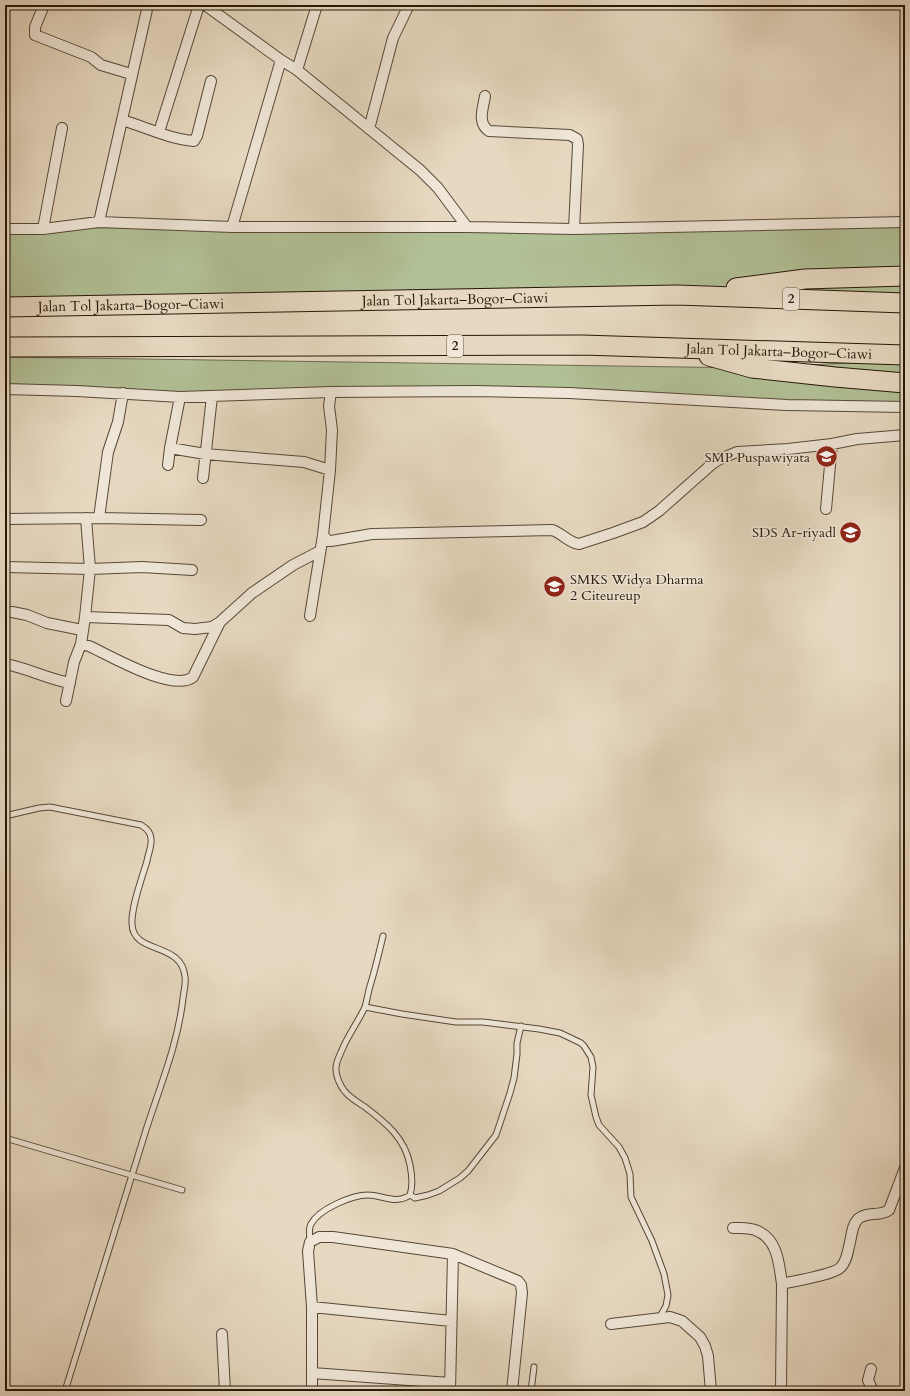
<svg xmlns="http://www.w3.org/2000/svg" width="910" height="1396" viewBox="0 0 910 1396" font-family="Cardo,serif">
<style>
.grass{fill:#b2c096;stroke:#6c6c50}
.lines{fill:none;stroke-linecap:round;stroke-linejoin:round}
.lane-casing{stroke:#564837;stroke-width:7}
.street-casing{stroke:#564837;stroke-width:12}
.highway-casing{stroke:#261809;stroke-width:21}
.lane{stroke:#efe6d7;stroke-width:5}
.street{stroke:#efe6d7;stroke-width:10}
.highway{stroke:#e7d9c1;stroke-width:19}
.labels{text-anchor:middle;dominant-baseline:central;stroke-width:3;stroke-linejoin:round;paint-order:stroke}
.shield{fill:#efe6d7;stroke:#625647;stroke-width:1}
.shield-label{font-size:13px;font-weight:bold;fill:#261809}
.street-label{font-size:14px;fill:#261809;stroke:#efe6d7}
.poi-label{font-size:14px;fill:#261809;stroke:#efe6d7;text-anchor:end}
</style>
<rect width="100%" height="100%" fill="#e7d9c1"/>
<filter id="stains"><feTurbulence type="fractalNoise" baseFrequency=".005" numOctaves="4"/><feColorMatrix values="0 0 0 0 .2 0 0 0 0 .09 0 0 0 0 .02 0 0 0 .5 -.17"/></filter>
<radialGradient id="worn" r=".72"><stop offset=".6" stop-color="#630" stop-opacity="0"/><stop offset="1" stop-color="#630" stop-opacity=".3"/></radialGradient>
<path class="grass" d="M905 223V303L5 306V228L467 227Z
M5 357 752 368 905 360V408L475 391 212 396 5 389Z"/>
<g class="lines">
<defs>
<path id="lane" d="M5 816 39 808 50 807 141 825C146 828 151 833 151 839 152 846 148 854 147 861 142 878 131 907 132 924 133 955 182 941 185 977 186 983 184 991 183 998 178 1044 160 1086 146 1130 119 1217 92 1304 65 1391
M365 1007 402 1014 456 1022H483L539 1029 560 1033 581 1043 584 1046 591 1057 593 1067 591 1095 596 1117 599 1125 619 1147 625 1158 630 1174 631 1197 652 1241 664 1274 668 1295 666 1306 659 1318
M5 1138 182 1190
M410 1195 415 1198 428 1195 439 1191 460 1178 468 1171 496 1135 510 1093 514 1078 517 1054V1043L521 1026
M310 1242C310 1236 308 1229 311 1224 319 1209 352 1195 368 1195 382 1195 396 1205 410 1195 413 1186 412 1175 410 1165 405 1138 386 1123 365 1107 351 1098 342 1093 337 1076 334 1066 338 1059 342 1050 348 1035 358 1022 365 1007 367 1000 368 993 370 986 375 970 379 953 383 936
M531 1391 534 1367"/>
<path id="street" d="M44 5 35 27V35L91 57 101 65 131 74
M205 5 281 60 297 70 420 170 438 188 467 227
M297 70 317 5
M485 96C483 109 477 123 489 131L570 135 577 139 578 145 574 229
M122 120 148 5
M369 129 393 38 409 5
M159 132 199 5
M99 222 122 120C146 127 169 139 194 141L197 136 211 81
M232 227 281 60
M5 229H43L99 222 232 227H467L574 229 905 222
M43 229 62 128
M5 389 77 391 180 397 331 392 475 391 569 393 787 405 905 407
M170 448 205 454 304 462 330 470
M168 465 170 448 180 397
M203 478 212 396
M826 509 832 444
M99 518 108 452 118 422 123 393
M5 519 99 518 201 520
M323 535 328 541H331L372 534 552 530C562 533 569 543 579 544L613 533 643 522 659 511 712 464 720 459 737 452 788 449 832 444 857 439 905 435
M5 567 90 569 142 567 192 570
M12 612 27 615 47 623 82 630
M310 616 323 535 330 470 332 430 329 406 331 392
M85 617 169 620 183 628 195 629 212 627 220 622 252 593 293 565 320 551
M81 644 89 646C109 655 173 693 193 677L220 622
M5 664C28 668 47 679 70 683
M66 701 74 662 81 644 85 617 90 569 86 518
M733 1228C740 1228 748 1227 755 1230 778 1238 779 1264 782 1284 794 1281 834 1275 841 1267 847 1261 848 1250 850 1242 852 1234 852 1225 858 1219 867 1211 880 1217 889 1210L905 1168
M312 1307 451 1321
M611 1324 670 1317 682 1321 700 1337 705 1346 708 1356 711 1391
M222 1334 225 1391
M871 1369 868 1380 873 1391
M312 1373 450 1383
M312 1391V1307L308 1251 310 1242 319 1237H333L453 1254 518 1281 521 1285 522 1293 512 1391
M450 1391 453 1254
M781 1391 782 1284"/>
<g id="highway">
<path d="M736 288 805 279 905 276"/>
<path id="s1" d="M5 307 677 295 905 303"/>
<path id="s2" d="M5 347 582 345 905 355"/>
<path d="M709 356 752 368 835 377 905 383"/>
</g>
</defs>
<use href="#lane" class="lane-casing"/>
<use href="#street" class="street-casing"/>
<use href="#highway" class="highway-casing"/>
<use href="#lane" class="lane"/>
<use href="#street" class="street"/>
<use href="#highway" class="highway"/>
</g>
<defs>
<symbol id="school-disc" viewBox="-11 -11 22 22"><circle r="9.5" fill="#8f2418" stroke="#efe6d7"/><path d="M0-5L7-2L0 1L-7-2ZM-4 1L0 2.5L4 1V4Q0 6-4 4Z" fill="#fff"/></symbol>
</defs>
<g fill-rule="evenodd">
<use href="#school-disc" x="814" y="444" width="25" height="25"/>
<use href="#school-disc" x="838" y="520" width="25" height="25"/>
<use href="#school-disc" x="542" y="574" width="25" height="25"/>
</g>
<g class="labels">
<g class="shield">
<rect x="783" y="288" width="16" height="22" rx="3"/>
<rect x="447" y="335" width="16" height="22" rx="3"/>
</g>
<g class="shield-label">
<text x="791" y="299">2</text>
<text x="455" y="346">2</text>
</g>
<g class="street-label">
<text stroke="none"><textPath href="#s1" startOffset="450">Jalan Tol Jakarta–Bogor–Ciawi</textPath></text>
<text stroke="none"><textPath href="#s1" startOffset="126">Jalan Tol Jakarta–Bogor–Ciawi</textPath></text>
<text stroke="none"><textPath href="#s2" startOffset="774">Jalan Tol Jakarta–Bogor–Ciawi</textPath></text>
</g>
<g class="poi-label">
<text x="810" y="457">SMP Puspawiyata</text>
<text x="836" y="532">SDS Ar-riyadl</text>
<text x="570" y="579" text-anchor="start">SMKS Widya Dharma<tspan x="570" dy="16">2 Citeureup</tspan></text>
</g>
</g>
<rect width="910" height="1396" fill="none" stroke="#e7d9c1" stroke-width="20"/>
<rect x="6" y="6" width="898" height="1384" fill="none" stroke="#261809" stroke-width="2"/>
<rect x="10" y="10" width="890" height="1376" fill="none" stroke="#261809"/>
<rect width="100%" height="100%" filter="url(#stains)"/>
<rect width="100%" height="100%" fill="url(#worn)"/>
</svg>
